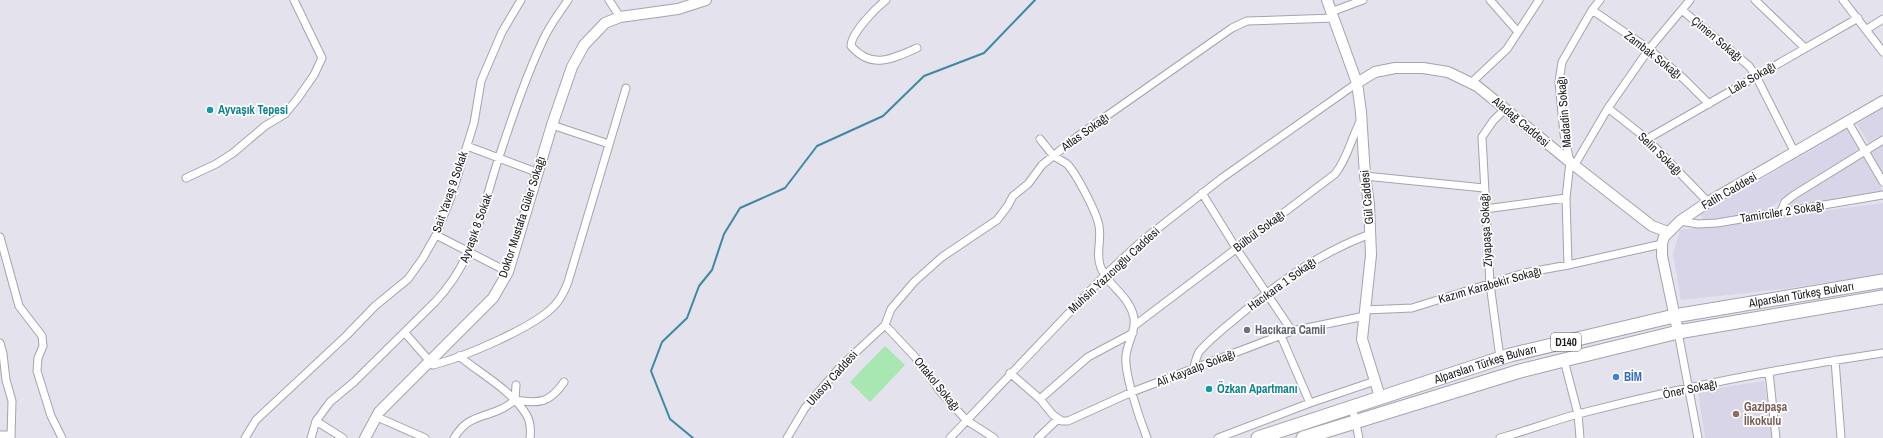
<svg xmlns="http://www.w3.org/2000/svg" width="1883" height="438" viewBox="0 0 1883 438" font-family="'Archivo Narrow',sans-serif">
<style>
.built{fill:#d7d5e7}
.green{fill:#a8e6b2}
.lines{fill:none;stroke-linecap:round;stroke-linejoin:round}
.stream{stroke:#3f88a1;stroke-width:2}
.street-casing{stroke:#a5a3ae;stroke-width:9}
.secondary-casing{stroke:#a5a3ae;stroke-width:12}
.highway-casing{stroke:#a5a3ae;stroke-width:15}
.street{stroke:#fff;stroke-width:7}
.secondary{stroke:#fff;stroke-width:10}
.highway{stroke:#fff;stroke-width:13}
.culture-dot{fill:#0f9aa8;stroke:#fff;stroke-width:1.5}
.worship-dot{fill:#6b7280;stroke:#fff;stroke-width:1.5}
.shop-dot{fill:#3f7fe0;stroke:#fff;stroke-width:1.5}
.education-dot{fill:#8d6e63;stroke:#fff;stroke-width:1.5}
.labels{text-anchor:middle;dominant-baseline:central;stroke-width:3.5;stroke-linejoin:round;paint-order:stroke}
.shield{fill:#fff;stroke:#605f62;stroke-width:1}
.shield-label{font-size:11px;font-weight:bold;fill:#1c1b1f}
.street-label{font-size:12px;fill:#1c1b1f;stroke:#fff}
.culture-label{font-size:12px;font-weight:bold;fill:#0d838f;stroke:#fff;text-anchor:start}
.worship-label{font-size:12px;font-weight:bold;fill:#5b616d;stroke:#fff;text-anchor:start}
.shop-label{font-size:12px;font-weight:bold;fill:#366cbe;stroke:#fff;text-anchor:start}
.education-label{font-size:12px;font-weight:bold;fill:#785e54;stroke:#fff;text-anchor:start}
</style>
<rect width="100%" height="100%" fill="#e3e2ed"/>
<path class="built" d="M1883 108V138L1870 146 1857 124Z
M1847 128 1860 152 1761 213 1704 221 1700 214 1814 149Z
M1883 144V173L1869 153Z
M1863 157 1883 191 1792 207 1789 202Z
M1883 203V274L1783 289 1681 300 1673 254 1680 230Z
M1764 381 1773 438H1705L1698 391Z"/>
<path class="green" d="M885 346 905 365 870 402 850 382Z"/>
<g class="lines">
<path class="stream" d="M693 438 670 419 651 371 662 342 687 318 699 286 712 270 724 234 740 208 785 188 817 146 883 116 924 76 984 53 1035 0"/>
<defs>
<path id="street" d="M609 0 620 17
M886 0C876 8 851 33 851 46 872 70 892 59 917 48
M1490 0 1518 32
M1755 0 1805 48
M1843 0 1883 52
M1592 10 1649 49 1684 79 1709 104
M1682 10 1749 66 1756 76 1795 153
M1331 12 1363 0
M1867 29 1883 19
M1471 83 1507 49 1539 0
M1608 108 1647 139 1708 202
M1848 122 1883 182
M552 125 609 144
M1040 139C1045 145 1049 151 1054 156 1058 159 1063 161 1067 164 1076 173 1097 213 1099 226 1102 240 1095 254 1101 268 1109 287 1130 296 1134 318 1136 332 1127 343 1126 356 1124 374 1140 420 1147 438
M1647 139 1858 18
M467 146 536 172
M1574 166 1608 108 1649 49 1690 0
M1365 176 1484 188
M186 178 216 164 233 153 265 126 285 114 298 98 314 75 322 58 294 0
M1202 193 1236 248 1292 331
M1485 209 1566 198
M1781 211 1785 202 1794 195 1883 140
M1680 221 1698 224 1717 223 1883 195
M436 235 508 272
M0 237 19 306 42 336 43 346 38 358 37 371 51 416 62 438
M1568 265 1566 198 1570 162 1564 134 1559 82 1562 62 1592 10 1600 0
M1365 310 1412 308 1524 273 1568 265 1662 244
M885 325 916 358 940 391 966 420 994 438
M1134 326 1335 174C1348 158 1351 138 1361 120
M1678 332 1698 438
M405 333 433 365C464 357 533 328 554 306 561 299 565 290 568 282L626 88
M0 343 3 354 6 380 12 401 11 438
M459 356C481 374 511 390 526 414 531 422 531 430 530 438
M1500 358 1490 284 1482 137 1493 121 1505 109
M1564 360 1578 414 1580 438
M1835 360 1841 438
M1193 370C1195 364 1196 357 1199 352 1209 340 1223 329 1235 319 1276 284 1319 253 1370 234
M1769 372 1776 438
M1010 373 1040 399 1053 415 1062 421H1068L1132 392 1292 331 1365 316
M1040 399 1088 357 1133 333
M515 400 516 385
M1310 403 1375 381
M1352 406 1359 438
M377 417 425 438
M316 421 343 438
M0 435H11
M245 438 256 420 346 336 375 306 408 279 423 258 436 235 451 197 474 123 481 81 502 32 521 0
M311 438 316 421 330 402 354 382 435 302C476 259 481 211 499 157 512 118 526 76 544 38 550 25 560 12 568 0
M454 438C467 417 478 419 499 410 505 408 510 404 515 400 539 404 550 403 564 382
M787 438 805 408 841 366 885 325 891 309 914 282 942 257 997 220 1007 207 1013 196 1028 184 1042 165 1078 136 1232 28 1247 21 1334 18
M950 438 1105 275 1143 240 1222 178 1357 83
M1038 438 1058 419
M1218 438 1310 403 1281 336
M1500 438C1526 431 1552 421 1578 414 1678 388 1781 368 1883 353"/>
<path id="secondary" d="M1327 0 1357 83 1361 112 1365 176 1369 204 1371 255 1362 339 1380 397
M1357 83 1375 72 1395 68H1423L1448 72 1477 86 1570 162 1652 226 1668 232
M1678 332 1662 256V244L1664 237 1680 221 1708 202 1883 101
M365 438 379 412 493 298 508 272 552 125 572 67 584 45 605 23 620 17 678 9 706 0"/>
<g id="highway">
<path id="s1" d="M1258 438 1510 355 1674 316 1883 281"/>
<path d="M1303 438 1520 371 1564 360 1678 332 1883 297"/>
</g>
</defs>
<use href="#street" class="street-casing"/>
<use href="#secondary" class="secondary-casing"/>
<use href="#highway" class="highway-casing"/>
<use href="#street" class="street"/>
<use href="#secondary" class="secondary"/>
<use href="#highway" class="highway"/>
</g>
<g class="culture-dot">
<circle cx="210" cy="110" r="4"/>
<circle cx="1209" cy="389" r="4"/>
</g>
<circle class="worship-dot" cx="1247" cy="330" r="4"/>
<circle class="shop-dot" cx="1616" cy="377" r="4"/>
<circle class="education-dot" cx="1736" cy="414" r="4"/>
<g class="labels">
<rect class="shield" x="1551" y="333" width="30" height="18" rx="3"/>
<g class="shield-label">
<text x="1566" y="342">D140</text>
</g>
<g class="street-label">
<text transform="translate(1717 39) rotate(40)">Çimen Sokağı</text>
<text transform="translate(1653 55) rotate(38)">Zambak Sokağı</text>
<text transform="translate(1752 78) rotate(-30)">Lale Sokağı</text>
<text transform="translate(1564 112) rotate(-95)">Madadin Sokağı</text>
<text transform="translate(1521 122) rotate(40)">Aladağ Caddesi</text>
<text transform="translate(1085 132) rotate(-36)">Atlas Sokağı</text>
<text transform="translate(1660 154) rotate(44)">Selin Sokağı</text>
<text transform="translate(1729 191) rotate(-30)">Fatih Caddesi</text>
<text transform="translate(450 192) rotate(-71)">Sait Yavaş 9 Sokak</text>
<text transform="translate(1367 197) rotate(-95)">Gül Caddesi</text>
<text transform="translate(1782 212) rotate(-9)">Tamirciler 2 Sokağı</text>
<text transform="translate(522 217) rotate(-72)">Doktor Mustafa Güler Sokağı</text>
<text transform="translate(476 228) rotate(-70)">Ayvaşık 8 Sokak</text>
<text transform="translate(1486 230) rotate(-93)">Ziyapaşa Sokağı</text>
<text transform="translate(1259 231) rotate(-37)">Bülbül Sokağı</text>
<text transform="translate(1114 270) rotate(-43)">Muhsin Yazıcıoğlu Caddesi</text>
<text transform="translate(1282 284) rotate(-36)">Hacıkara 1 Sokağı</text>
<text transform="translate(1490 285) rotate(-16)">Kazım Karabekir Sokağı</text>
<text stroke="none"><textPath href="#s1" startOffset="563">Alparslan Türkeş Bulvarı</textPath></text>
<text stroke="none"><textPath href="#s1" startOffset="239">Alparslan Türkeş Bulvarı</textPath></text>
<text transform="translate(1196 368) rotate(-21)">Ali Kayaalp Sokağı</text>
<text transform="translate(832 378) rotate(-48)">Ulusoy Caddesi</text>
<text transform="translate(937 384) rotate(51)">Ortakol Sokağı</text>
<text transform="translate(1690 389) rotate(-12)">Öner Sokağı</text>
</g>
<g class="culture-label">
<text x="218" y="110">Ayvaşık Tepesi</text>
<text x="1217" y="389">Özkan Apartmanı</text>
</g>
<g class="worship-label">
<text x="1255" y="330">Hacıkara Camii</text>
</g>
<g class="shop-label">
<text x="1624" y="377">BİM</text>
</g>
<g class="education-label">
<text x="1744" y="407">Gazipaşa<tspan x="1744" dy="14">İlkokulu</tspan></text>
</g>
</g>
</svg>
